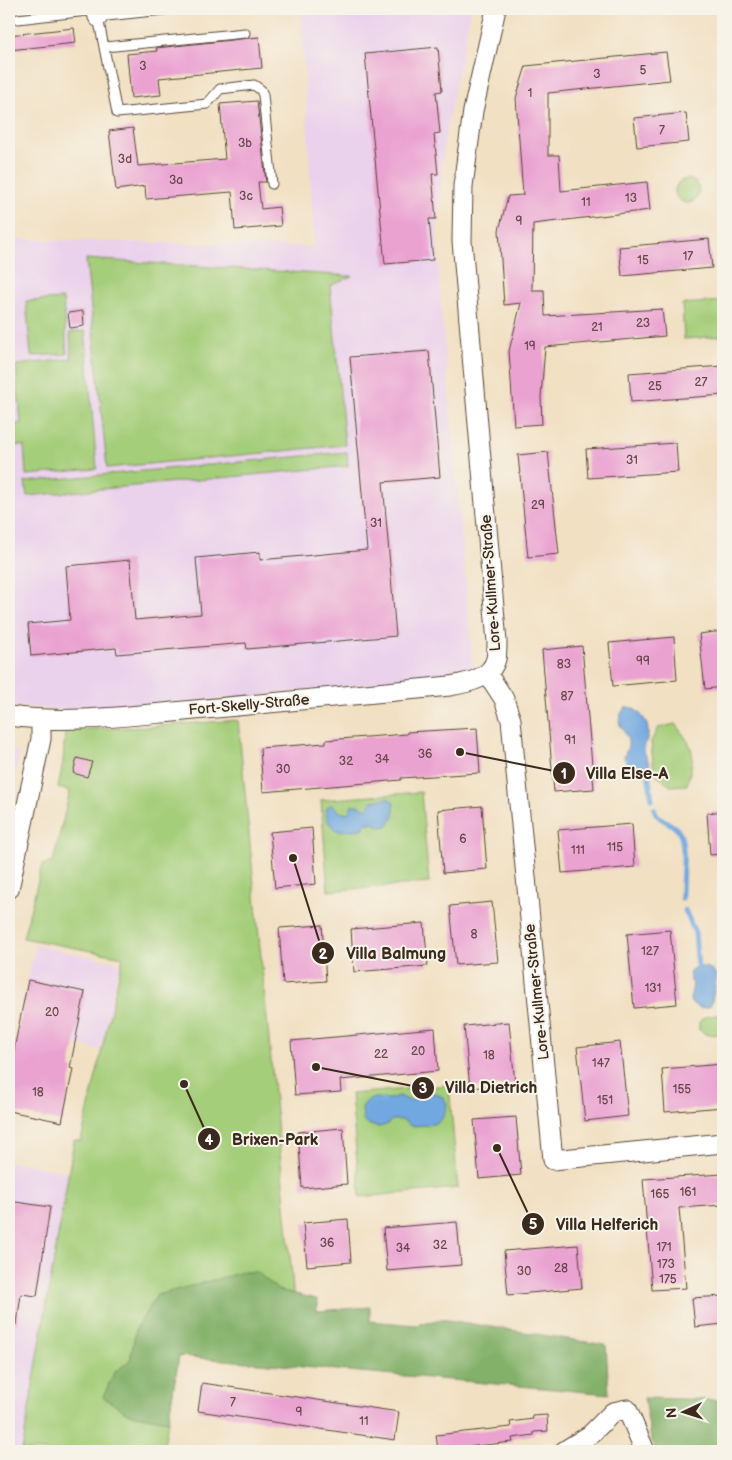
<svg xmlns="http://www.w3.org/2000/svg" width="732" height="1460" viewBox="0 0 732 1460" font-family="'Balsamiq Sans',sans-serif">
<style>
.built{fill:#ead1ec}
.green{fill:#a4ce79;stroke:#707c4c}
.forest{fill:#83b169;stroke:#5f6e44}
.water{fill:#71a8df;stroke:#56697e}
.lines{fill:none;stroke-linecap:round;stroke-linejoin:round}
.stream{stroke:#71a8df;stroke-width:5}
.building{fill:#eaa2d1}
.lane-casing{stroke:#564537;stroke-width:11}
.street-casing{stroke:#564537;stroke-width:21}
.lane{stroke:#fff;stroke-width:9}
.street{stroke:#fff;stroke-width:19}
.labels{text-anchor:middle;dominant-baseline:central;stroke-width:4;stroke-linejoin:round;paint-order:stroke}
.number-label{font-size:12px;fill:#67484b}
.street-label{font-size:15px;fill:#3b2a1e;stroke:#f7f3e8}
.leader{fill:none;stroke:#3b2a1e;stroke-width:2}
.callout-dot{fill:#3b2a1e;stroke:#f7f3e8;stroke-width:2}
.mark-label{font-size:15px;text-anchor:middle;font-weight:bold;fill:#fff}
.callout-label{font-size:16px;text-anchor:middle;font-weight:bold;fill:#3b2a1e;stroke:#f7f3e8;stroke-width:4;stroke-linejoin:round;paint-order:stroke}
</style>
<rect width="100%" height="100%" fill="#f7f3e8"/>
<filter id="ink" filterUnits="userSpaceOnUse"><feTurbulence type="fractalNoise" baseFrequency=".02" numOctaves="2"/><feDisplacementMap in="SourceGraphic" scale="10" xChannelSelector="R" yChannelSelector="G"/><feConvolveMatrix kernelMatrix="1 2 1 2 8 2 1 2 1" color-interpolation-filters="sRGB"/></filter>
<filter id="wash" filterUnits="userSpaceOnUse"><feTurbulence type="fractalNoise" baseFrequency=".0096" numOctaves="4" result="noise"/><feDisplacementMap in="SourceGraphic" scale="20" xChannelSelector="R" yChannelSelector="G"/><feGaussianBlur stdDeviation="1.12" result="paint"/><feColorMatrix in="noise" values="0 0 0 0 0 0 0 0 0 0 0 0 0 0 0 0 0 1.4 0 .05"/><feComposite in="paint" operator="in"/></filter>
<g filter="url(#wash)">
<rect width="100%" height="100%" fill="#f1e0c2"/>
<path class="built" d="M301 9H471L445 135 442 162 437 232 440 293 473 667 460 675 170 704 66 710 9 706V248L11 239 314 247Z
M9 749 20 752 9 804Z
M35 945 120 963 101 1050 18 1032Z
M9 1161 68 1172 22 1451H9Z"/>
<path class="green" d="M675 191a12 12 0 1 1 24 0a12 12 0 1 1-24 0Z
M86 259 352 276 330 286 345 445 107 468Z
M63 299 67 354 31 356 26 301Z
M723 301V336L684 339 682 304Z
M85 331 97 469 26 475 24 446 9 445V426L21 423 16 365 71 359 70 332Z
M347 452 348 466 27 496 25 482Z
M238 720 292 1277 299 1366 179 1356 163 1451H22L74 1140 81 1141 123 957 23 938 42 865 53 862 70 791 58 788 63 762 65 730 144 727Z
M675 724C696 750 695 752 687 785L670 786 654 772 651 742 658 728Z
M421 792 429 883 328 891 321 800Z
M723 1014V1034L708 1035 699 1030V1022L704 1017Z
M449 1085 458 1188 360 1197 351 1094Z"/>
<path class="forest" d="M243 1272H257L278 1290 317 1299V1311L370 1307V1321L416 1325 441 1319 606 1345 609 1394 179 1356 168 1421 129 1414 103 1397 114 1373 130 1360 136 1329 157 1295Z
M644 1398 723 1400V1451H657L651 1439Z"/>
<path class="water" d="M629 707C640 710 649 722 648 734 647 741 643 747 645 754 648 762 652 764 648 773 634 777 628 770 624 756 626 752 629 746 628 741 624 726 612 724 625 708Z
M388 798 394 802V817L387 826 381 827 372 822 365 824 363 829 338 831C329 825 323 817 328 806L333 805C339 810 340 815 349 812L352 805H359L366 809 372 801Z
M698 967C727 966 712 988 712 1003L709 1007 700 1008 691 1003 690 999 693 985C688 976 687 969 698 967Z
M432 1092 443 1097 447 1103C444 1128 432 1124 411 1126L403 1120H392C383 1130 372 1128 363 1120L362 1107 367 1101 374 1098 389 1099 399 1096 410 1101Z"/>
<g class="lines">
<path class="stream" d="M648 773 652 799
M654 809C658 822 673 821 679 832 687 845 681 880 682 898
M685 910 695 933 698 967"/>
</g>
<g id="blocks">
<path class="building" d="M74 28 76 43 9 50V35Z
M259 37 262 68 159 78 161 95 131 98 127 54 157 51 156 48Z
M438 47 442 91 436 92 440 133 434 134 438 174H432L436 219H429L433 260 385 264 365 54Z
M666 52 670 80 548 93V155H559L561 191 647 182 650 210 533 224 532 290H544L545 316 662 309 665 336 545 347 541 397 542 424 514 426 509 351 521 303 504 305 499 230 508 196 523 195 516 98 526 66Z
M257 101 266 182H258L261 209 279 207 281 226 235 230 232 192 146 199 145 186 116 190 109 131 133 128 138 166 225 159 220 104Z
M686 113 689 142 637 147 634 118Z
M709 239 712 268 622 276 619 247Z
M83 311 84 326 70 328 68 313Z
M429 351 440 477 383 482 396 636 247 649 246 643 117 654 116 648 31 656 28 624 70 620 66 566 130 560 135 620 201 614 196 558 260 552V560L367 550 350 357Z
M723 366V395L631 402 629 373Z
M676 443 678 472 588 478 586 449Z
M548 452 559 554 528 557 518 455Z
M723 631V687L705 689 699 634Z
M674 637 677 680 613 686 609 643Z
M582 646 594 789 554 792 542 650Z
M477 728 480 773 401 778V780L263 792 260 748 326 743V740L407 734V732Z
M77 758 92 762 87 777 73 773Z
M482 806 487 869 443 873 438 810Z
M723 811V854L710 855 707 813Z
M632 824 635 867 562 873 558 830Z
M312 828 316 884 275 888 270 832Z
M492 902 498 962 456 965 450 906Z
M424 923 428 966 354 972 351 929Z
M322 925 326 981 283 984 279 928Z
M670 930 677 1004 634 1008 627 934Z
M28 980 85 992 70 1068 73 1069 62 1122 9 1111V1074Z
M509 1022 515 1084 470 1088 464 1026Z
M435 1028 438 1071 340 1080 341 1092 295 1095 291 1041Z
M620 1042 628 1116 585 1121 577 1047Z
M723 1064V1107L665 1112 662 1069Z
M516 1117 521 1175 479 1179 474 1120Z
M343 1128 347 1184 302 1188 298 1132Z
M723 1174V1205L679 1208 686 1288 652 1290 643 1179Z
M9 1201 50 1207 37 1296 21 1294 17 1324 9 1323Z
M348 1219 351 1262 307 1266 303 1223Z
M457 1222 461 1265 387 1271 383 1228Z
M578 1245 582 1288 508 1295 504 1251Z
M723 1296V1324L695 1327 692 1298Z
M202 1383 399 1412 395 1440 198 1411Z
M547 1415 548 1431 534 1432V1435L512 1438 513 1442 438 1450 436 1435 511 1427 510 1422 533 1419 532 1416Z"/>
</g>
</g>
<g filter="url(#ink)">
<use href="#blocks" fill-opacity="0" stroke="#564537" stroke-width="1"/>
<g class="lines">
<defs>
<path id="lane" d="M172 9 98 17 117 113 207 104 220 89 254 85 261 90 263 95 272 184
M18 19 96 10
M105 47 245 33"/>
<path id="street" d="M96 9 98 17
M487 673 504 699 511 720 553 1160 723 1143
M9 716C66 724 126 716 184 711 272 703 361 695 450 686 467 683 491 679 496 659 497 654 497 647 497 642L462 241 463 186 473 111 496 9
M9 889 41 739V720
M564 1451 590 1435 613 1412 627 1409 645 1451"/>
</defs>
<use href="#lane" class="lane-casing"/>
<use href="#street" class="street-casing"/>
<use href="#lane" class="lane"/>
<use href="#street" class="street"/>
</g>
</g>
<g class="labels">
<g class="number-label">
<text x="143" y="66">3</text>
<text x="643" y="70">5</text>
<text x="597" y="74">3</text>
<text x="530" y="93">1</text>
<text x="662" y="130">7</text>
<text x="245" y="143">3b</text>
<text x="125" y="159">3d</text>
<text x="176" y="180">3a</text>
<text x="246" y="196">3c</text>
<text x="631" y="198">13</text>
<text x="586" y="202">11</text>
<text x="519" y="221">9</text>
<text x="688" y="256">17</text>
<text x="643" y="260">15</text>
<text x="643" y="323">23</text>
<text x="597" y="327">21</text>
<text x="530" y="346">19</text>
<text x="701" y="382">27</text>
<text x="655" y="386">25</text>
<text x="632" y="460">31</text>
<text x="538" y="505">29</text>
<text x="376" y="523">31</text>
<text x="643" y="661">99</text>
<text x="564" y="664">83</text>
<text x="567" y="696">87</text>
<text x="570" y="740">91</text>
<text x="425" y="754">36</text>
<text x="382" y="759">34</text>
<text x="346" y="761">32</text>
<text x="283" y="769">30</text>
<text x="463" y="839">6</text>
<text x="615" y="847">115</text>
<text x="578" y="850">111</text>
<text x="474" y="934">8</text>
<text x="650" y="951">127</text>
<text x="653" y="988">131</text>
<text x="52" y="1012">20</text>
<text x="418" y="1051">20</text>
<text x="381" y="1054">22</text>
<text x="489" y="1055">18</text>
<text x="601" y="1063">147</text>
<text x="682" y="1089">155</text>
<text x="38" y="1092">18</text>
<text x="605" y="1100">151</text>
<text x="688" y="1192">161</text>
<text x="660" y="1194">165</text>
<text x="327" y="1243">36</text>
<text x="440" y="1245">32</text>
<text x="664" y="1247">171</text>
<text x="403" y="1248">34</text>
<text x="666" y="1264">173</text>
<text x="561" y="1268">28</text>
<text x="524" y="1271">30</text>
<text x="668" y="1279">175</text>
<text x="233" y="1402">7</text>
<text x="299" y="1412">9</text>
<text x="364" y="1421">11</text>
</g>
<g class="street-label">
<text transform="translate(491 583) rotate(-94)">Lore-Kullmer-Straße</text>
<text transform="translate(249 705) rotate(-5)">Fort-Skelly-Straße</text>
<text transform="translate(537 992) rotate(-96)">Lore-Kullmer-Straße</text>
</g>
</g>
<path class="leader" d="M460 752L564 773M293 858L323 953M316 1067L423 1088M184 1084L209 1139M497 1148L533 1224"/>
<g class="callout-dot">
<circle cx="460" cy="752" r="5"/>
<circle cx="293" cy="858" r="5"/>
<circle cx="316" cy="1067" r="5"/>
<circle cx="184" cy="1084" r="5"/>
<circle cx="497" cy="1148" r="5"/>
<circle cx="564" cy="773" r="12"/>
<circle cx="323" cy="953" r="12"/>
<circle cx="423" cy="1088" r="12"/>
<circle cx="209" cy="1139" r="12"/>
<circle cx="533" cy="1224" r="12"/>
</g>
<g class="mark-label">
<text x="564" y="779">1</text>
<text x="323" y="959">2</text>
<text x="423" y="1093">3</text>
<text x="209" y="1145">4</text>
<text x="533" y="1229">5</text>
</g>
<g class="callout-label">
<text x="627" y="779">Villa Else-A</text>
<text x="396" y="959">Villa Balmung</text>
<text x="491" y="1093">Villa Dietrich</text>
<text x="275" y="1145">Brixen-Park</text>
<text x="607" y="1230">Villa Helferich</text>
</g>
<rect width="732" height="1460" fill="none" stroke="#f7f3e8" stroke-width="30"/>
<g transform="translate(684 1412) rotate(266)" stroke="#f7f3e8" stroke-width="4" paint-order="stroke">
<path d="M0-4L9 19L0 12L-9 19Z" fill="#3b2a1e"/>
<text y="-8" font-size="14" font-weight="bold" text-anchor="middle" fill="#3b2a1e">N</text>
</g>
</svg>
